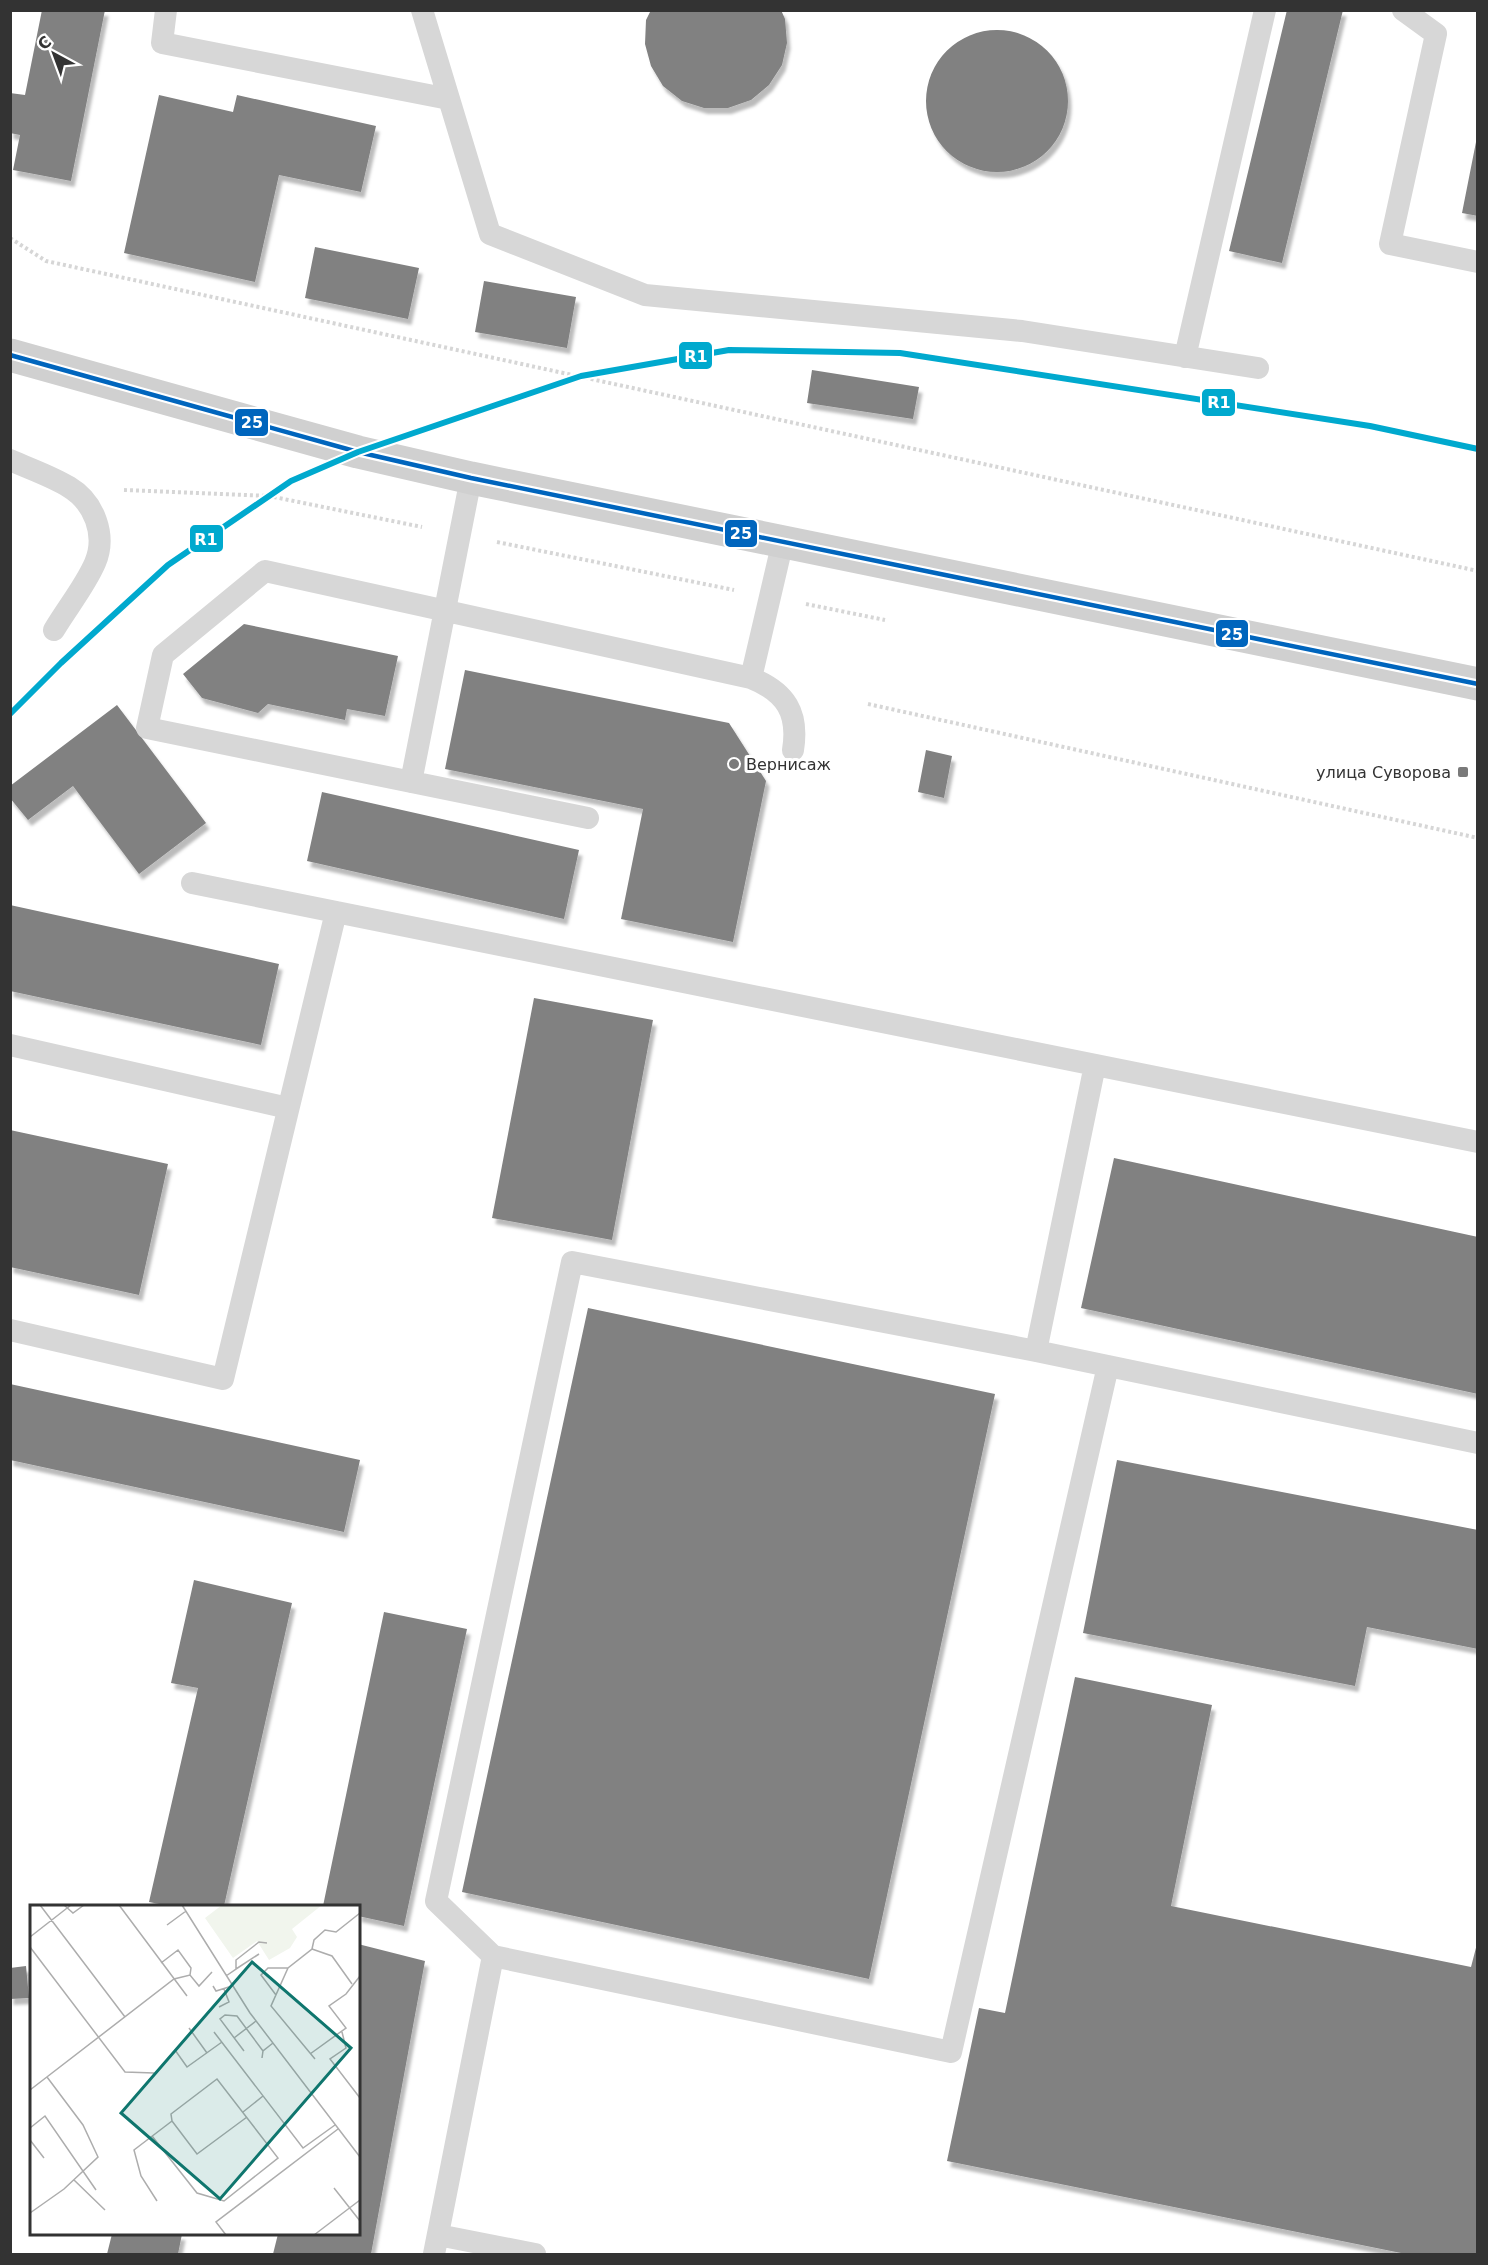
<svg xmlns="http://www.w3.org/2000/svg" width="1488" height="2265" viewBox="0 0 1488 2265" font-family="'DejaVu Sans',sans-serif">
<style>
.building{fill:#818181;filter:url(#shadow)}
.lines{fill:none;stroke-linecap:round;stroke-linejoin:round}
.path{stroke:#d6d6d6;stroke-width:4;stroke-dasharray:3 3;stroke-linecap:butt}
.lane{stroke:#d7d7d7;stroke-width:22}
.secondary{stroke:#d0d0d0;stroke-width:33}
.bus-1-casing{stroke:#fff;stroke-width:9}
.bus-1{stroke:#0065bd;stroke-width:4.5}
.rail-1-casing{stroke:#fff;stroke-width:10}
.rail-1{stroke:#00a9ce;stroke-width:6}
.poi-dot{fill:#7a7a7a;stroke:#fff;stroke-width:2}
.labels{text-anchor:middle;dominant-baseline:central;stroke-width:6;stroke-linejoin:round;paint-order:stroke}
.poi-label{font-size:16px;fill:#333;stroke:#fff;text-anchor:start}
.inset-road{fill:none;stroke:#adadad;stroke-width:1.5}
.view{fill:#0f766e;fill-opacity:0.15;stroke:#0f766e;stroke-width:3}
.inset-edge{fill:none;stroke:#333;stroke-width:3}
.line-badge{stroke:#fff;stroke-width:2}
.badge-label{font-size:16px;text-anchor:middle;font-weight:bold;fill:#fff}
</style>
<defs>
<filter id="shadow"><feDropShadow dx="3.5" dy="6" stdDeviation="1.5" flood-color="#0004"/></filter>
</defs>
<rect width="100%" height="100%" fill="#fff"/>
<path class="building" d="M42 10H105L71 181 13 170 20 135 10 133V93L25 95Z
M651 10H781L785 19 787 43 782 65 769 85 751 100 728 108H704L682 101 663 86 651 66 645 44 646 20Z
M1287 10H1343L1282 263 1229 251Z
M926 101a71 71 0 1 1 142 0a71 71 0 1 1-142 0Z
M159 95 233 112 237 95 376 126 361 192 279 175 255 282 124 253Z
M1476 142H1478V216L1462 213Z
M315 247 419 268 408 319 305 298Z
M484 281 576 297 567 348 475 332Z
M812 370 919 387 913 419 807 403Z
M244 624 398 656 385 716 347 709 345 720 268 704 258 713 202 698 183 674Z
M465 670 729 723 766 781 733 942 621 919 643 809 445 769Z
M117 705 206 823 139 874 73 786 28 820 10 798V786Z
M926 750 952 756 944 798 918 792Z
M322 792 579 850 564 919 307 861Z
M10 905 279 964 261 1045 10 991Z
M534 998 653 1020 612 1240 492 1218Z
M10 1130 168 1164 139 1295 10 1267Z
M1114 1158 1478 1237V1394L1081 1308Z
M588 1308 995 1394 869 1979 462 1892Z
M10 1384 360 1460 344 1532 10 1460Z
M1117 1460 1478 1530V1649L1367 1627 1355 1686 1083 1633Z
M194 1580 292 1603 224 1906H170L149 1902 198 1688 171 1683Z
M384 1612 467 1629 404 1926 358 1916V1906H323Z
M1075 1677 1212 1705 1171 1906 1471 1967 1478 1940V2254H1406L947 2161 979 2008 1005 2013Z
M358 1944 425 1961 371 2254H273L278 2234H358Z
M26 1966 29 1998 10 1999V1968Z
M112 2234H182L178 2254H107Z"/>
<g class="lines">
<path class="path" d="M10 238 46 261 1478 571
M124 490 269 496 422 527
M497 542 734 590
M806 604 885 620
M868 704 1478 838"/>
<path class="lane" d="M166 10 162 43 449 99
M422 10 490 234 645 295 1022 331 1258 368
M1403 10 1436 34 1390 244 1478 262
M1185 357 1265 10
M10 460C30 469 51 476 69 487 94 502 107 535 95 563 85 586 67 608 54 630
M751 678 783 541
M411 782 471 478
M588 818 147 728 163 655 265 571 751 678C786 692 799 713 793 750
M192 883 1478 1142
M10 1045 288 1108
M10 1330 223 1379 336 912
M1036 1351 1095 1065
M493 1956 951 2052 1108 1366
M438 2235 535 2254
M434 2254 493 1956 436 1901 572 1262 1036 1351 1478 1443"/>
<path class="secondary" d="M10 355 358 452 471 478 1478 684"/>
<defs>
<path id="bus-1" d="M10 355 358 452 471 478 1478 684"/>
</defs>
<use href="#bus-1" class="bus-1-casing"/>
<use href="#bus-1" class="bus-1"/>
<defs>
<path id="rail-1" d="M10 714 61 663 168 565 291 481 358 452 581 376 729 350 900 353 1370 426 1478 449"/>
</defs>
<use href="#rail-1" class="rail-1-casing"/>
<use href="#rail-1" class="rail-1"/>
</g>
<g class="poi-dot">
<circle cx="734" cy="764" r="6"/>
<rect x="1457" y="766" width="12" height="12" rx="3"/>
</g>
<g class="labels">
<g class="poi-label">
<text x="746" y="764">Вернисаж</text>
<text x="1451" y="772" text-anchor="end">улица Суворова</text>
</g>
</g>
<g transform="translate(30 1905)">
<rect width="330" height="330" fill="#fff"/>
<path d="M192 0H292L262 24 267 32 260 43 239 55 227 36 203 53 175 13Z" fill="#f1f5ed"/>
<path class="inset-road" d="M10 0 95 112M34 0 43 8 54 0M89 0 157 91M152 0 220 108 330 252M137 20 156 6M0 32 41 0M0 42 95 167 124 168M282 44 302 51 322 79M131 58 148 45 161 63 160 70M206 64 229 49M196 71 206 64V55L229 37 237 38M183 81 186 86 202 81M246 90 231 70 238 63H258M189 102 199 97 194 84M159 123 177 148M184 127 273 243 305 220M312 127 316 143 300 154 330 193M204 133 226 116M145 145 157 162 192 137M214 146 190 114 195 110 207 111 233 146M280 149 316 123 299 101 316 89 330 71M232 153 233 146 243 138M285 154 241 101 258 63 282 44 284 35 295 25 306 27 330 8M0 185 144 74 160 70 169 81 182 67M213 207 233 191M142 216 167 249 217 212M0 223 15 211 66 285M122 231 167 288 194 296 248 253 187 174 141 209 142 216 104 245 111 271 127 296M0 235 14 253M44 275 75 305M304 283 330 316M0 308 34 284 68 252 53 220 17 172M196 330 186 317 308 224M284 330 330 295"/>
<path class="view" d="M222 57 321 143 190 294 91 208Z"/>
<rect width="330" height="330" class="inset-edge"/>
</g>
<g class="line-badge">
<rect x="678" y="341" width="35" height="29" rx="6" fill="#00a9ce"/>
<rect x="1201" y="388" width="35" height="29" rx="6" fill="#00a9ce"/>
<rect x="234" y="408" width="35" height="29" rx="6" fill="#0065bd"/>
<rect x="724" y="519" width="34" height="29" rx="6" fill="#0065bd"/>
<rect x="189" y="524" width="35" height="29" rx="6" fill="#00a9ce"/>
<rect x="1215" y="619" width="34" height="29" rx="6" fill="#0065bd"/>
</g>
<g class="badge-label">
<text x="696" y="362">R1</text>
<text x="1219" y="408">R1</text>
<text x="252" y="428">25</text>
<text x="741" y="539">25</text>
<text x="206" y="545">R1</text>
<text x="1232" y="640">25</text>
</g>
<rect width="1488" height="2265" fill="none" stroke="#333333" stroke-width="24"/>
<g transform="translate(54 54) rotate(319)" stroke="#ffffff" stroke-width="4.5" paint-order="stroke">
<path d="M0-4.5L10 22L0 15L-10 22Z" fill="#333333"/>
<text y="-9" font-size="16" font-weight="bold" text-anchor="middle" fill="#333333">С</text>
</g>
</svg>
